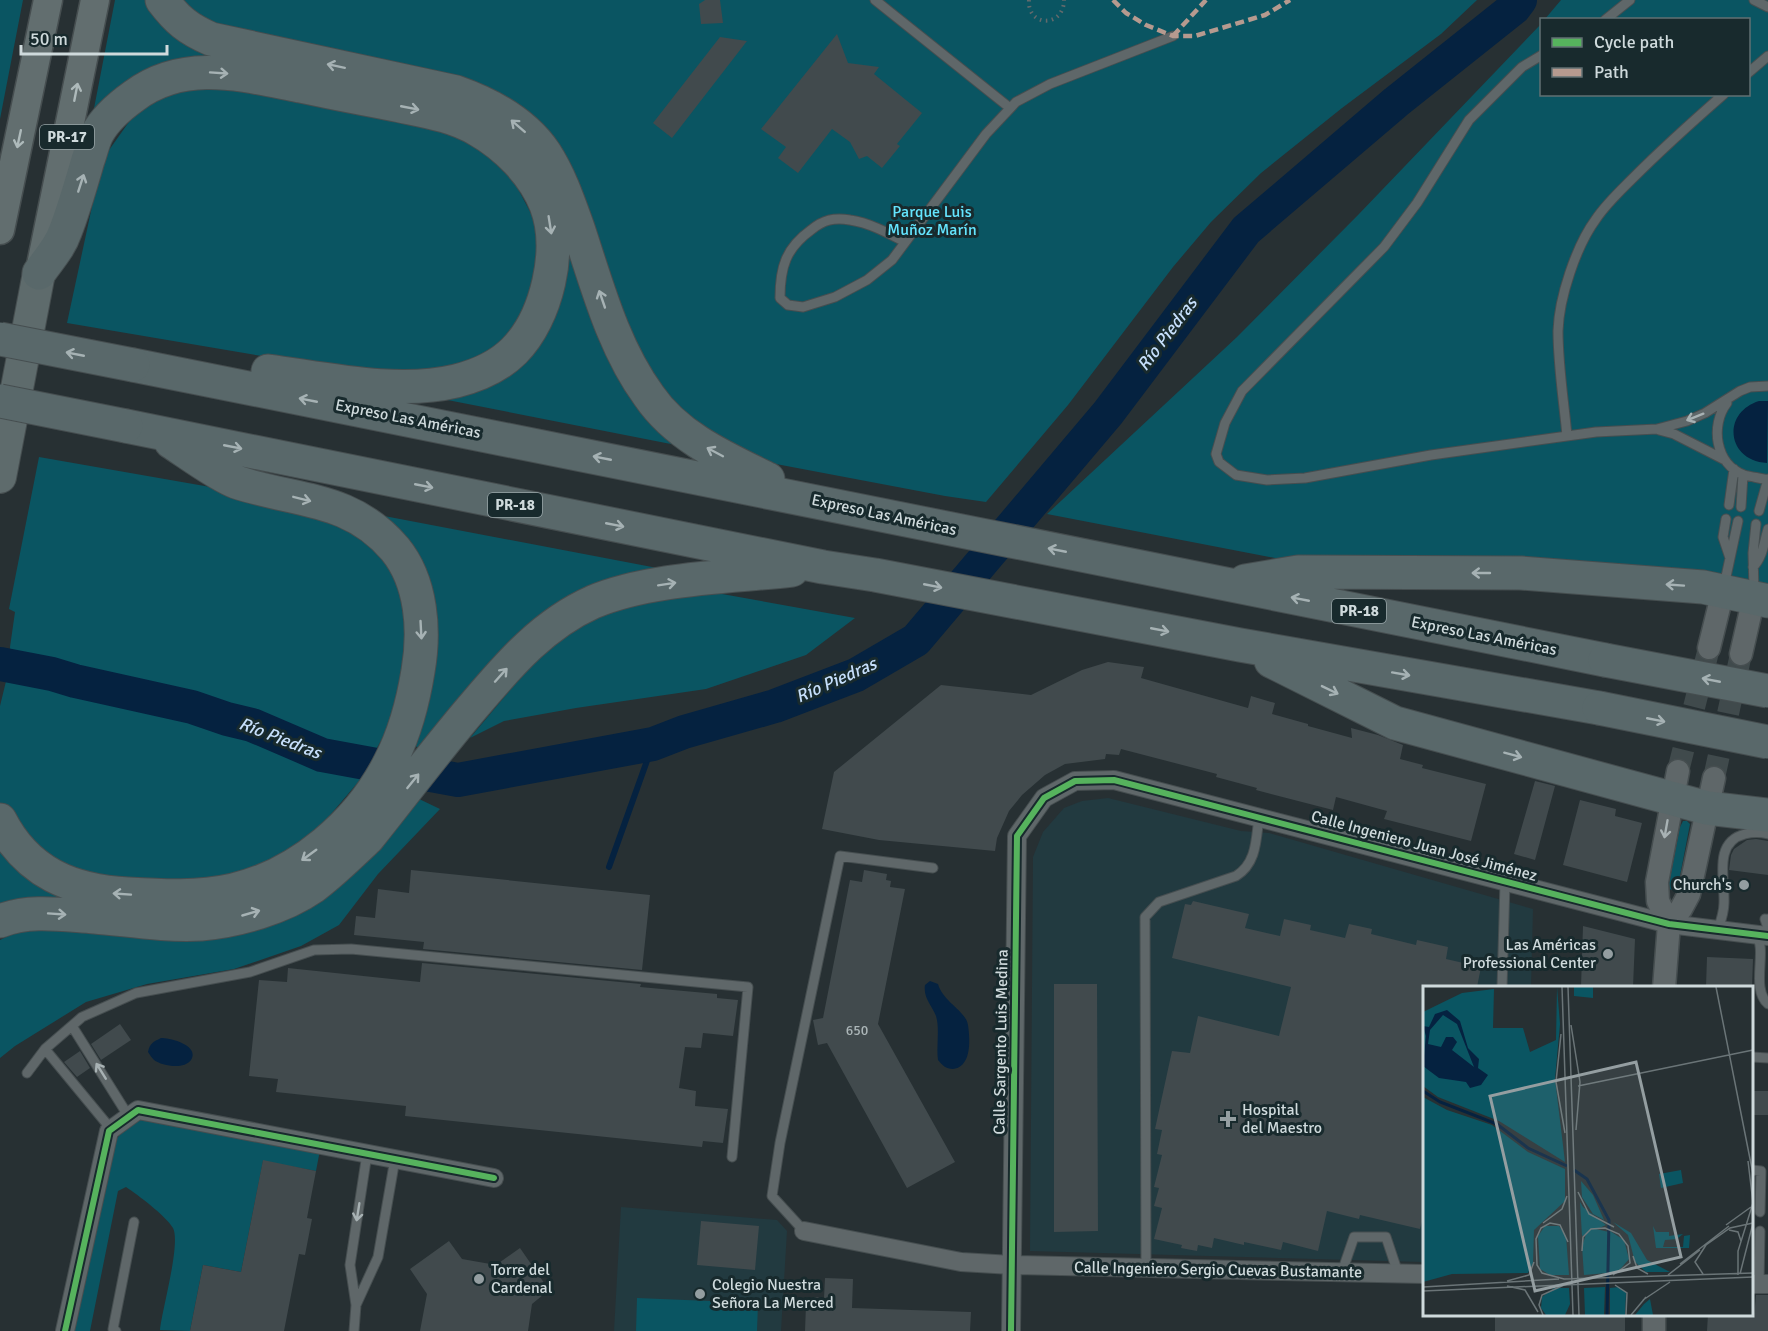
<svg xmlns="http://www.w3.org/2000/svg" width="1768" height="1331" viewBox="0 0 1768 1331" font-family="Signika,sans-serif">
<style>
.built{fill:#223a40}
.green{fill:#0a5562}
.water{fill:#052240}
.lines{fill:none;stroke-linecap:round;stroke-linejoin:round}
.stream{stroke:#052240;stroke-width:6}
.river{stroke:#052240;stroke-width:34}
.building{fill:#414a4d}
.tertiary-tunnel{stroke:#404a4c;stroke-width:22;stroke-dasharray:22 11;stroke-linecap:butt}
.service-casing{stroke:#464e50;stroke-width:11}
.minor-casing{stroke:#464e50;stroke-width:20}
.tertiary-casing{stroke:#464e50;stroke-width:25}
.primary-casing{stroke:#464e50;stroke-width:31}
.trunk-casing{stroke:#464e50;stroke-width:34}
.motorway-casing{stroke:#464e50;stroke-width:35}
.path{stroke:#636a6c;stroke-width:4;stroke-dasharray:1.5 4.5;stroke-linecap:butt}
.service{stroke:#5f6769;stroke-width:9}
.minor{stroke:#5f6769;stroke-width:18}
.tertiary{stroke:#5f6769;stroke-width:22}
.primary{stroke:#626e6f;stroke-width:28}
.trunk{stroke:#5e6b6c;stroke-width:32}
.motorway{stroke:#59686a;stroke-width:33}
.motorway-bridge-casing{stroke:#464e50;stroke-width:35;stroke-linecap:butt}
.motorway-bridge{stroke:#59686a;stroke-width:33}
.quiet{stroke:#b69a8f;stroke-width:4.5;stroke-dasharray:9 4.5;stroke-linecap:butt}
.cycleway-casing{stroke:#182a2d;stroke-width:10}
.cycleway{stroke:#56b35d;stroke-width:6}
.oneway{stroke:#a6b2b4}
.oneway2{stroke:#aebabb}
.oneway3{stroke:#a8b2b4}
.poi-dot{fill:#949ea1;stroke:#182a2d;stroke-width:2}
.labels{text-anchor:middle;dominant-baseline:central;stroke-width:6;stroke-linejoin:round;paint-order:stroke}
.number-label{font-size:14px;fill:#acb6b8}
.shield{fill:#182a2d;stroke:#98a5a8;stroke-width:1.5}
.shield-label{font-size:15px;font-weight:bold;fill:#cfdadc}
.park-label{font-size:16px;fill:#64e5fe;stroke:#182a2d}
.street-label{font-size:16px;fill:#cfdadc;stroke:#182a2d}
.poi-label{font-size:16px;fill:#cfdadc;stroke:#182a2d;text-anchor:start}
.water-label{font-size:18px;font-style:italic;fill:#c6dffb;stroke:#182a2d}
.inset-river{fill:none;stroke:#052240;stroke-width:3}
.inset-road{fill:none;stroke:#6a7477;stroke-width:1.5}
.view{fill:#949ea1;fill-opacity:0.15;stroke:#949ea1;stroke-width:3}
.inset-edge{fill:none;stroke:#cfdadc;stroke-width:3}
</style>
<rect width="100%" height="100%" fill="#273033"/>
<path class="built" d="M1108 798 1241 831 1269 833 1533 909 1531 987 1424 988V1262L1030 1251 1033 857 1043 832 1064 808 1082 801Z
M621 1207 777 1220 787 1231 781 1331H614Z"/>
<path class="green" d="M0 0H23L0 119Z
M115 0H151L223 55 90 129Z
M181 0H1477L1441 34 1342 108 1261 173 1211 222 1173 267 1068 405 986 502 945 496 776 464 713 439 653 383 630 347 573 180 219 29Z
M1561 0H1768V592L1311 565 1047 514 1237 337 1358 215 1541 24 1542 94H1748V20L1545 19Z
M205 84 464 134 509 172 535 221 541 260 531 304 508 339 482 359 404 380 67 323 102 160 131 119 152 102 177 89Z
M562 241 686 447 427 396 480 385Z
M39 457 290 501 345 521 388 557 407 599 410 651 393 719 373 755 361 758 335 753 231 714 172 698 11 663 10 647 15 612 9 609Z
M379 515 673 571 630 582 424 748 412 746 430 688Z
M711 592 855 618 806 655 706 689 576 708 504 721 470 738 542 652 601 614 673 593Z
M8 673 124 700 152 703 204 715 226 723 248 728 304 754 361 769 365 774 320 827 263 872 126 886 37 856 0 805V706Z
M417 798 440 809 378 874 339 925 301 946 234 969 147 984 86 1002 15 1046 0 1058V940L12 934 44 925 160 934Z
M1683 821H1687L1690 824 1678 886 1672 890 1670 889 1669 884 1680 827Z
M0 841 54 893 317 872 0 905Z
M142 1117 320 1150 316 1171 263 1161 241 1272 203 1265 190 1331 160 1330C162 1310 181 1243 173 1228 166 1216 138 1195 126 1187L118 1191 90 1331H72L114 1142 122 1132Z
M637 1298 758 1303 757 1331H636Z"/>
<path class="water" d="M1759 401H1768L1767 463C1727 461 1721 413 1759 401Z
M930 981 938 984C943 1002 966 1011 968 1025 970 1039 972 1067 953 1069 946 1069 942 1065 938 1060 936 1046 940 1029 936 1016 932 1005 923 998 925 985Z
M161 1038C170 1038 200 1045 191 1060 184 1070 162 1066 154 1060 152 1058 150 1055 148 1052 150 1043 153 1042 161 1038Z"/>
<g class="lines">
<path class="stream" d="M609 867 653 744"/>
<path class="river" d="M0 664 52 674 75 681 192 707 227 719 252 725 322 755 458 780 653 744 684 732 775 706 856 675 916 640 1108 413 1246 230 1396 102 1514 8 1520 0"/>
</g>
<path class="building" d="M705 0H720L723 23 701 24 699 4Z
M837 34 848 63 879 67 874 74 922 113 897 144 900 146 882 168 867 156 859 159 850 142 832 129 798 173 778 158 786 147 761 129Z
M720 37 747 41 672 138 653 123Z
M1108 662 1144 667 1141 678 1248 708 1251 696 1275 703 1272 714 1308 724V726L1352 738 1351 728 1378 735 1403 745 1400 759 1423 765 1422 768 1486 784 1471 841 1384 819 1387 811 1336 797 1333 810 1256 790 1257 788 1216 777 1217 774 1121 749 1119 755 1106 754 1105 759 1065 764 1045 775 1022 795 1009 811 997 838 995 851 879 840 822 829 834 772 941 685 1031 695 1082 670Z
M1535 781 1555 786 1535 860 1514 854Z
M1580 800 1616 809 1615 816 1642 823 1627 882 1563 865Z
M1756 839 1768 841V875L1729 870 1731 855 1734 849 1747 840Z
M411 870 650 895 642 970 423 949 424 942 354 935 356 916 375 918 378 889 409 893Z
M864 870 887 874 886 880 891 881 890 887 905 889 878 1024 955 1162 907 1188 827 1043 818 1045 813 1020 823 1018 850 880 862 882Z
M1193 901 1249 914 1245 928 1280 936 1284 919 1311 925 1310 930 1345 938 1349 924 1372 929 1371 934 1416 945 1417 940 1448 947 1446 959 1481 967 1477 987H1425V1211L1420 1229 1360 1215 1359 1219 1327 1211 1318 1251 1283 1242 1281 1250 1244 1242V1245L1214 1238 1212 1248 1198 1245 1197 1251 1181 1248 1182 1245 1154 1239 1162 1208 1154 1206 1159 1188 1154 1187 1162 1155 1157 1154 1162 1130 1155 1129 1172 1051 1190 1053 1198 1016 1279 1036 1291 987 1172 958 1185 904 1191 905Z
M1583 926 1635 939 1633 987H1581Z
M1707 957 1753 959 1752 987H1706Z
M422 963 641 984 640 987 717 994V998L738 1000 733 1036 703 1033 701 1048 685 1047 679 1088 696 1091 695 1106 728 1109 723 1143 703 1141 702 1147 405 1116 406 1106 276 1092 278 1079 249 1076 259 980 287 982 288 968 420 982Z
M1054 984H1097L1098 1231 1054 1232Z
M120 1024 131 1040 101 1060 91 1044Z
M80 1051 90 1068 77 1077 64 1062Z
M1752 1091H1768V1115H1752Z
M263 1160 316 1171 307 1218 312 1219 305 1255 299 1254 284 1331H190L203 1265 241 1272Z
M701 1221 759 1226 755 1270 697 1265Z
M449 1241 462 1259 496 1265 520 1248 549 1290 532 1304 528 1331H420L427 1294 410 1269Z
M825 1278 853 1279 852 1308 971 1312 970 1331H805L806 1305H813L814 1297 824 1298Z
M1756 1295H1768V1331H1707L1708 1314 1754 1317Z
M1495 1314H1625V1331H1495Z"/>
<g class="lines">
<path class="tertiary-tunnel" d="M1678 771 1709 648
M1714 778 1741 654"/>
<defs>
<path id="service" d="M875 0 1010 108
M1754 0 1768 7
M1605 20 1630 0
M1542 55 1522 67 1469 120 1417 203 1384 247 1242 391 1225 423 1216 454 1219 462 1236 475 1267 480 1305 478 1431 455 1596 432 1657 429 1687 421 1705 413 1740 391 1750 387 1768 386
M1748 73 1768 56
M905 242C888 233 870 223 850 220 834 217 823 220 811 230 786 248 780 267 780 298L788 305 803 307 835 297 867 280 892 260 986 134 1016 102 1050 84 1173 36
M1727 403C1710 425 1715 464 1744 475 1752 477 1760 478 1768 480
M1659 430 1674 434 1725 460
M1567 436C1564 402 1558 366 1558 331 1559 298 1576 246 1596 219 1606 204 1620 191 1633 178 1662 149 1692 122 1724 94
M1729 505 1734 469
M1741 507 1743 475
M1759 511 1768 479
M1726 519 1723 537 1730 558
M1753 567C1763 557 1764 542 1768 529
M1724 586 1738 521
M1754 591 1753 553 1756 524
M1768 919V921L1765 919 1768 928
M1718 930C1721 921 1724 912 1724 903 1725 879 1713 842 1745 834 1753 832 1760 832 1768 834
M1756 935C1768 950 1750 988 1768 1004
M1502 988 1505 882
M72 1026 129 1117
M45 1049 111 1129
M1752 1057 1768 1058
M27 1073 45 1049 82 1017 136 993 250 972 314 950 351 949 748 987 732 1157
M367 1154 350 1265 356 1305 378 1257 395 1159
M1752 1170 1761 1171 1760 1212
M804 1231 772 1196 780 1143 840 856 933 868
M1146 1268 1145 917 1159 902 1236 876C1257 863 1256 839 1259 817
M1342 1272 1354 1237H1386L1398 1273
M1759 1284 1760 1231
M116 1331 113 1329 134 1222
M354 1331 356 1305"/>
<path id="minor" d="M804 1231 961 1262 1012 1265 1424 1274
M1752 1284H1768
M65 1331 109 1131 138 1110 494 1178
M1011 1331 1017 836 1044 798 1075 781 1114 780 1669 924 1768 936"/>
<path id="tertiary" d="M1709 648 1723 591
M1741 654 1754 597
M1669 924 1681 909 1689 894 1714 778
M1664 988 1669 924 1658 901 1657 882 1678 771
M1654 1331V1314"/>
<path id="primary" d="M0 230 48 0
M41 265 95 0"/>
<path id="trunk" d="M0 477 39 273"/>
<path id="motorway" d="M162 0C177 20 188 29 211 39L456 92C490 104 524 122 545 153 560 176 569 203 578 228 597 285 613 347 649 396 677 437 725 458 768 479
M39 273C48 260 60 247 65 232 74 209 81 184 88 160 91 152 93 142 97 134 105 119 120 106 134 96 185 58 243 75 300 86 332 93 364 99 396 105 424 111 453 115 478 130 506 146 534 174 546 205 563 249 547 318 514 351 499 366 476 376 456 381 398 395 327 379 268 371
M133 365 1605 660
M126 426 823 567 875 575 1240 645 1599 708
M1245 581 1298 572 1521 573 1703 587 1768 601
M1271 661 1395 723 1707 808 1768 815
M0 820C27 873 72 891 128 894 163 896 198 898 233 890 299 875 360 822 390 762 405 733 413 702 418 671 425 631 422 582 395 549 350 496 296 502 236 482 219 476 188 453 171 442
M0 921C31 909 63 915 95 917 129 920 166 926 201 924 237 921 283 908 313 887 333 872 350 855 368 838 404 793 439 746 477 702 511 662 544 624 593 602 650 578 730 577 792 570"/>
</defs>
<use href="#service" class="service-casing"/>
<use href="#minor" class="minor-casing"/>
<use href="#tertiary" class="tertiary-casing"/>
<use href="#primary" class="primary-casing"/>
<use href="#trunk" class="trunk-casing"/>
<use href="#motorway" class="motorway-casing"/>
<path class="path" d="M1029 0C1027 27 1064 28 1064 0"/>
<use href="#service" class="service"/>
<use href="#minor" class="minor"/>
<use href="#tertiary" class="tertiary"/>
<use href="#primary" class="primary"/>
<use href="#trunk" class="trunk"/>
<use href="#motorway" class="motorway"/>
<defs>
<path id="motorway-bridge" d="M0 339 133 365
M0 401 126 426
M1605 660 1768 691
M1599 708 1768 742"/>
</defs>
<use href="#motorway-bridge" class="motorway-bridge-casing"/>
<use href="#motorway-bridge" class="motorway-bridge"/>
<path class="quiet" d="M1113 0 1126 13 1146 25 1173 36H1195L1265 15 1290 0
M1173 36 1206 0"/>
<defs>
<path id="cycleway" d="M65 1331 109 1131 138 1110 494 1178
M1011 1331 1017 836 1044 798 1075 781 1114 780 1669 924 1768 936"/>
</defs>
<use href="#cycleway" class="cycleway-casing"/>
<use href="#cycleway" class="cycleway"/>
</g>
<defs><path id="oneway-shaft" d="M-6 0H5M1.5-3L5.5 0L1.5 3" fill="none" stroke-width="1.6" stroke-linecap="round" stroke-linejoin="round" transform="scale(1.5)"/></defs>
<g class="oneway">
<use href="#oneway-shaft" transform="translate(336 66) rotate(-168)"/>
<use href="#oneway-shaft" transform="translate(219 73) rotate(4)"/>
<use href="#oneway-shaft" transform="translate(410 108) rotate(11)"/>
<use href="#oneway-shaft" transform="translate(518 126) rotate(-139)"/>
<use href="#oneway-shaft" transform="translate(81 183) rotate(-72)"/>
<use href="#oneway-shaft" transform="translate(550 225) rotate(81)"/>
<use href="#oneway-shaft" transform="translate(602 299) rotate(-109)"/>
<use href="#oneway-shaft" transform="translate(75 354) rotate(-169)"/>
<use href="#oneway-shaft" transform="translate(308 400) rotate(-169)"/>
<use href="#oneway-shaft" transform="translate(233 447) rotate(11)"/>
<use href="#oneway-shaft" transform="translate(715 452) rotate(-152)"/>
<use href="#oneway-shaft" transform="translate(602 458) rotate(-169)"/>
<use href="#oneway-shaft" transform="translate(424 486) rotate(11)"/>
<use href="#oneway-shaft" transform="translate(302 499) rotate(14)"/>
<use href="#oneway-shaft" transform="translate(615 525) rotate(11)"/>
<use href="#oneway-shaft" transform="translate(1057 550) rotate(-169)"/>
<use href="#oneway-shaft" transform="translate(1481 573) rotate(-180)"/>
<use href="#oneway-shaft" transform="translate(667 584) rotate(-9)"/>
<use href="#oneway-shaft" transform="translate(1675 585) rotate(-176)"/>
<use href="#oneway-shaft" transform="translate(933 586) rotate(11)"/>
<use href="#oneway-shaft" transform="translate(1300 599) rotate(-169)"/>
<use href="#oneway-shaft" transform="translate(421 630) rotate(87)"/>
<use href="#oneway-shaft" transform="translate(1160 630) rotate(11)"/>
<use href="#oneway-shaft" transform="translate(1401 674) rotate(10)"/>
<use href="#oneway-shaft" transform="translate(501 675) rotate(-48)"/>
<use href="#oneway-shaft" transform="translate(1711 680) rotate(-169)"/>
<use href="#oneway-shaft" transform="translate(1330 690) rotate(26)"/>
<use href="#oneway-shaft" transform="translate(1656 720) rotate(11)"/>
<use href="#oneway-shaft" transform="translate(1513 755) rotate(15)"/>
<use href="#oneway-shaft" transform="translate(413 781) rotate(-51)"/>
<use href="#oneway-shaft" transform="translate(309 855) rotate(144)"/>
<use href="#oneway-shaft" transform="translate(122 894) rotate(-176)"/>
<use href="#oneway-shaft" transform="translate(251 913) rotate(-16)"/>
<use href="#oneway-shaft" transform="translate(57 914) rotate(4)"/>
</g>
<g class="oneway2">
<use href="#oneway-shaft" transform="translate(76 92) rotate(-79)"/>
<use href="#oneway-shaft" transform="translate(19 139) rotate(102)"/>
</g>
<g class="oneway3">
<use href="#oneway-shaft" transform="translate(1695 417) rotate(158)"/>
<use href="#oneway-shaft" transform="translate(1666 829) rotate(100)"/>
<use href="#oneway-shaft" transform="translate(101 1071) rotate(-122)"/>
<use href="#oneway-shaft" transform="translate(358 1212) rotate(99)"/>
</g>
<g class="poi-dot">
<circle cx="1744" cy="885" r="6"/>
<circle cx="1608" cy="954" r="6"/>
<path d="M1225 1110h6v6h6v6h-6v6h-6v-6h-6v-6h6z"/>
<circle cx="479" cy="1279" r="6"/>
<circle cx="700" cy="1294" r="6"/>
</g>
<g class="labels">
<g class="number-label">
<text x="857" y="1030">650</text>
</g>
<g class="shield">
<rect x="40" y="125" width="54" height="24" rx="4.5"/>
<rect x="488" y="493" width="54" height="24" rx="4.5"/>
<rect x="1332" y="599" width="54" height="24" rx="4.5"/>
</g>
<g class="shield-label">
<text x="67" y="137">PR-17</text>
<text x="515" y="505">PR-18</text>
<text x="1359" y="611">PR-18</text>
</g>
<g class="park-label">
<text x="932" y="212">Parque Luis<tspan x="932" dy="18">Muñoz Marín</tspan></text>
</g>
<g class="street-label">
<text transform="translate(408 419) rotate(11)">Expreso Las Américas</text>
<text transform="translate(884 515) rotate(12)">Expreso Las Américas</text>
<text transform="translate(1484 636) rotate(11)">Expreso Las Américas</text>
<text transform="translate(1424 846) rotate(15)">Calle Ingeniero Juan José Jiménez</text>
<text transform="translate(1001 1042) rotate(-89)">Calle Sargento Luis Medina</text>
<text transform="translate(1218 1270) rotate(1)">Calle Ingeniero Sergio Cuevas Bustamante</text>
</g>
<g class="poi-label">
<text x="1732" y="885" text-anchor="end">Church's</text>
<text x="1596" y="945" text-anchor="end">Las Américas<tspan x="1596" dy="18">Professional Center</tspan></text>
<text x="1242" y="1110">Hospital<tspan x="1242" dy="18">del Maestro</tspan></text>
<text x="491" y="1270">Torre del<tspan x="491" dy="18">Cardenal</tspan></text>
<text x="712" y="1285">Colegio Nuestra<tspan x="712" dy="18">Señora La Merced</tspan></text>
</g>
<g class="water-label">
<text transform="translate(1167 334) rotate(-53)">Río Piedras</text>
<text transform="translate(836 680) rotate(-24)">Río Piedras</text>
<text transform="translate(280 738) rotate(21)">Río Piedras</text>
</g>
</g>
<g transform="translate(1423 986)">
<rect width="330" height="330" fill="#273033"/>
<path d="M134 1 137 38 132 93 142 176 76 135 15 111 0 100V26L39 7 71 3 70 42H100L107 66 133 54ZM151 1H170V12L151 10ZM0 111 24 124 69 139 105 166 142 183V215L111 244 110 277 105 287 29 288 0 296ZM258 184 260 197 238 202 236 188ZM158 195 170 209 181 234 170 228 159 211ZM157 216 160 221 183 239 159 250ZM190 236 208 247 224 274 247 286H223L212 276 205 249ZM122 240H136L143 250 146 289H127L117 283 115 250ZM230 240 233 246H246V250L260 248 254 253 242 254 240 261H260L261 250 267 249 266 262H233ZM173 243 186 246 185 263 187 245 201 254 206 273 194 287H186L185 265 184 287 161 289 159 260 163 248ZM182 301 181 329H162L161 302ZM196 301 203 306 202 329H187V302ZM131 302H146L147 318 142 329H123L118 322 119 311ZM227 313 230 329H212L221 318Z" fill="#0a5562"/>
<path d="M24 24 37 35 45 62 56 73 55 82 65 89 58 99 47 102 43 96 16 92 0 80 3 50 0 40 6 41 12 28ZM20 29 34 38 51 81 29 64 34 56 30 51H23L18 61 5 58 7 44Z" fill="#052240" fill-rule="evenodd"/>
<path class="inset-river" d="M0 105 17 116 74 138 105 162 144 180M151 184 164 193 186 234 184 329"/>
<path class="inset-road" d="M139 1 150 329M145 1 156 329M293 1 330 188M148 39 157 96 153 144M138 48 133 96 142 147M155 100 330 64M325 175 330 217M155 206 166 228 191 241M120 237 139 223 144 210M303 239 328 221M306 244 315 246 318 255M145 256 137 239 127 237 118 242 113 253 114 279 119 287 141 293 330 287M283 259 307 242 330 237M159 265 160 251 168 243 182 242 196 248 205 260 207 277 190 289M210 270 214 282 225 288M257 278 306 240M280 288 272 276 283 259M317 288 330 237M245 289 277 264M315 289V265L330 217M84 295 106 289 111 276M192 299 204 307 203 329M84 300 102 304 115 326M0 301 136 293M0 305 139 299M220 314 247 296M120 329 116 319 119 309 141 299 330 291M208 329 223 311"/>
<path class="view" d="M213 76 258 271 112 305 67 110Z"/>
<rect width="330" height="330" class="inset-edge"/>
</g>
<rect x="1540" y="18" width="210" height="78" fill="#182a2d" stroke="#617073" stroke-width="1.5"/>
<rect x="1552" y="38" width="30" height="9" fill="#56b35d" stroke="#617073" stroke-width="1.5"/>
<text x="1594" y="48" font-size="18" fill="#cfdadc">Cycle path</text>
<rect x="1552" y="68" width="30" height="9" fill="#b69a8f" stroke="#617073" stroke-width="1.5"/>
<text x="1594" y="78" font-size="18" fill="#cfdadc">Path</text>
<path d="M21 45v9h146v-9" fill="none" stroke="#cfdadc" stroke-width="3"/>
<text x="30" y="45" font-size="18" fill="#cfdadc" stroke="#182a2d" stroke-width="4.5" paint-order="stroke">50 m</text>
</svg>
